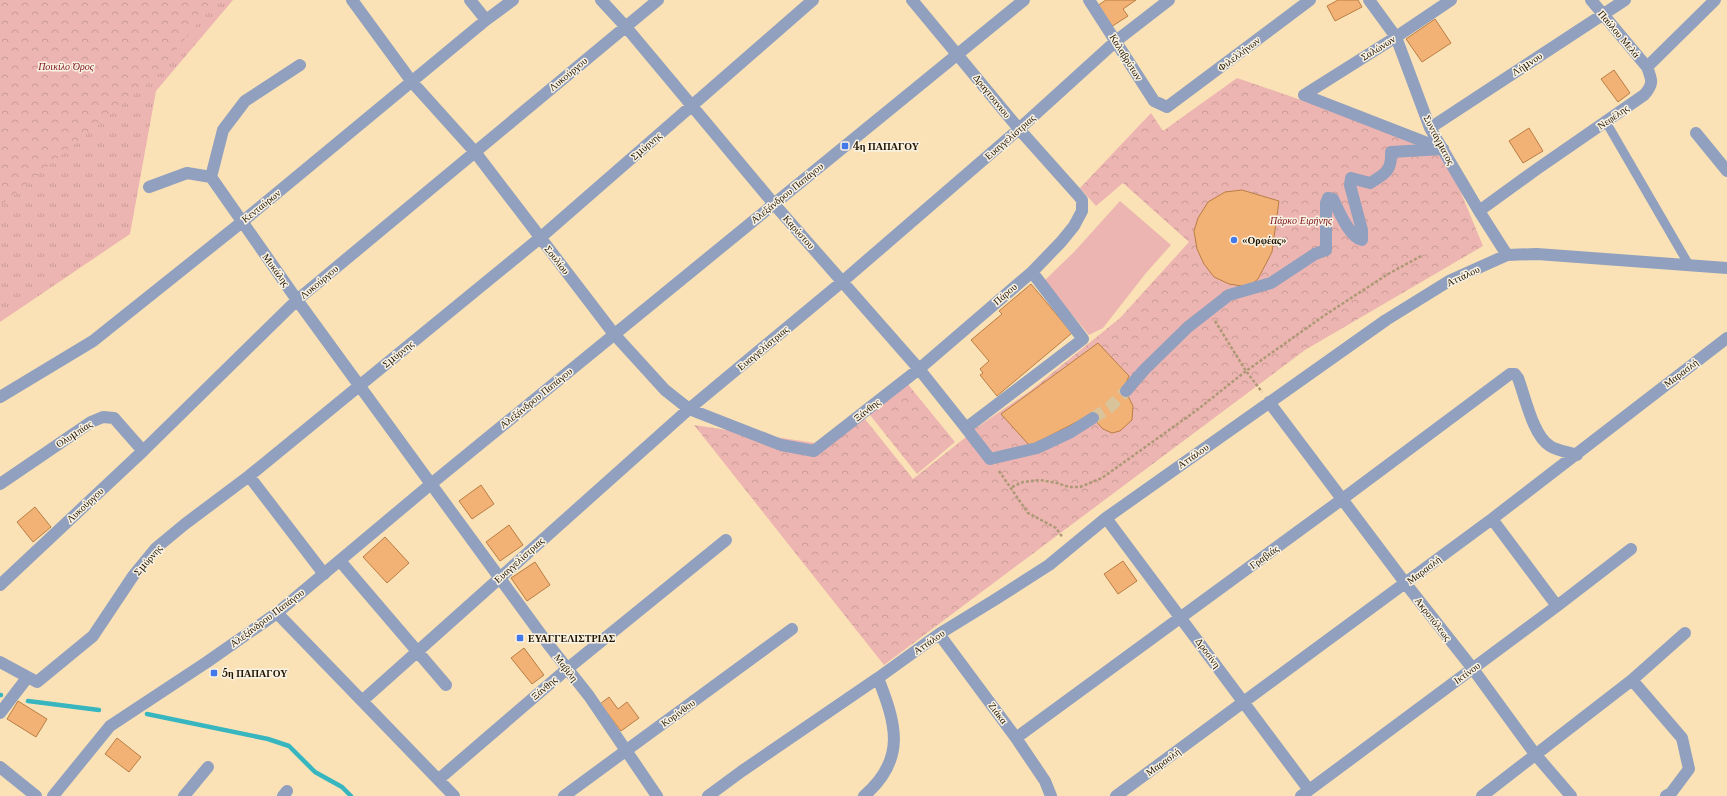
<svg xmlns="http://www.w3.org/2000/svg" width="1727" height="796" viewBox="0 0 1727 796" font-family="'Libre Baskerville',serif">
<style>
.grass{fill:url(#grass-tufts)}
.park{fill:url(#park-crowns)}
.pitch{fill:#edb5b1}
.lines{fill:none;stroke-linecap:round;stroke-linejoin:round}
.stream{stroke:#37b6c0;stroke-width:4.5}
.building{fill:#f2b175;stroke:#b97e44}
.pedestrian-tunnel{stroke:#d9c39b;stroke-width:12;stroke-dasharray:12 6;stroke-linecap:butt}
.path{stroke:#ad9975;stroke-width:2.5;stroke-dasharray:3 2;stroke-linecap:butt}
.service{stroke:#90a0be;stroke-width:9}
.pedestrian{stroke:#90a0be;stroke-width:12}
.minor{stroke:#90a0be;stroke-width:12}
.tertiary{stroke:#90a0be;stroke-width:12}
.poi-dot{fill:#4479ea;stroke:#f9f2e3;stroke-width:1.5}
.labels{text-anchor:middle;dominant-baseline:central;stroke-width:3;stroke-linejoin:round;paint-order:stroke}
.street-label{font-size:10px;fill:#211500;stroke:#f9f2e3}
.park-label{font-size:10px;font-style:italic;fill:#801920;stroke:#f9f2e3}
.poi-label{font-size:10px;font-weight:bold;fill:#211500;stroke:#f9f2e3;text-anchor:start}
</style>
<defs>
<pattern id="grass-tufts" width="24" height="20" patternUnits="userSpaceOnUse"><rect width="24" height="20" fill="#edb5b1"/><path d="M3 7l-1-3M5 7V3M7 7l1-3M15 17l-1-3M17 17v-4M19 17l1-3" fill="none" stroke="#cb9b96"/></pattern>
<pattern id="park-crowns" width="20" height="18" patternUnits="userSpaceOnUse"><rect width="20" height="18" fill="#edb5b1"/><path d="M2 6a3 3 0 1 1 6 0M12 15a3 3 0 1 1 6 0" fill="none" stroke="#cb9b96"/></pattern>
</defs>
<rect width="100%" height="100%" fill="#fae2b6"/>
<path class="grass" d="M0 0H233L156 91 130 234 0 322Z"/>
<path class="park" d="M0 0H217L148 83 0 206Z
M1237 78 1443 149 1483 246 1305 350 884 665 694 425 822 444 861 414 913 479 971 433 970 432 1030 391 1120 318 1189 242 1123 183 1096 206 1080 188 1151 113 1163 131Z
M902 377 955 442 917 474 866 410Z"/>
<path class="pitch" d="M1120 201 1171 245 1146 273 1103 328 1089 335 1044 281 1074 252Z"/>
<g class="lines">
<path class="stream" d="M0 695H1
M28 701 99 710
M147 714 268 739 289 746 315 772 342 787 351 796"/>
</g>
<path class="building" d="M1106 0H1136L1123 9 1128 16 1111 27 1097 6Z
M1338 0H1358L1362 7 1335 21 1327 6Z
M1435 19 1451 43 1422 62 1406 39Z
M1614 70 1630 93 1618 102 1601 79Z
M1529 128 1543 151 1523 163 1509 141Z
M1242 190 1279 201 1272 252 1258 279 1248 287 1229 284 1214 277 1204 264 1197 249 1194 231 1198 218 1208 202 1225 192Z
M1031 284 1072 333 997 396 980 375 983 373 980 369 989 361 971 340 1002 314 999 311Z
M1098 343 1129 376 1124 388 1133 406 1132 420 1120 431 1112 433 1103 429 1090 415 1030 446 1001 414Z
M481 485 494 504 472 519 459 501Z
M35 507 51 527 33 542 17 522Z
M509 525 523 545 500 561 486 542Z
M385 537 409 563 387 583 363 557Z
M1123 561 1137 581 1118 594 1104 574Z
M535 562 550 585 527 601 511 578Z
M524 648 544 675 532 684 511 658Z
M609 697 618 709 627 702 639 718 621 731 600 704Z
M18 701 47 719 36 737 7 719Z
M117 738 141 757 129 772 105 754Z"/>
<g class="lines">
<path class="pedestrian-tunnel" d="M1093 418 1110 407 1126 391"/>
<path class="path" d="M1215 321 1246 371 1262 392
M999 471 1028 513 1056 528 1063 538
M1012 487 1023 482 1040 480 1057 483 1069 487H1080L1102 478 1197 410 1246 371 1325 315 1388 274 1423 255"/>
<path class="service" d="M1606 122 1689 265"/>
<path class="pedestrian" d="M1126 391 1144 370 1188 327 1229 295 1271 283 1315 254 1326 250V203L1328 198 1333 199C1339 211 1349 237 1362 240V230L1350 185 1351 178 1370 183C1385 174 1392 171 1391 152L1443 149
M966 428 990 459 1037 448 1071 432 1093 418"/>
<path class="minor" d="M352 0 412 82 475 152 614 334 665 390 689 409 781 445 814 451 919 369 1032 272 1061 242 1074 226 1082 211V200L1077 194 1019 129 912 0
M470 0 486 20
M601 0 626 27 774 204 919 369 966 428 1083 339 1032 272
M1089 0 1154 101 1167 107 1310 0
M1369 0 1396 37 1430 128 1479 211 1507 255
M1591 0 1647 67
M300 65 245 101 223 130 211 177 297 300 431 484
M1304 95 1396 37 1451 0
M1304 95 1443 149
M1430 128 1625 0
M1696 133 1727 171
M149 187 187 173 211 177
M1479 211 1537 169 1644 95C1654 84 1652 80 1647 67L1715 0
M0 397 93 341 242 222 486 20 513 0
M1269 402 1406 584 1473 669 1535 754 1571 796
M249 476 324 574
M0 484 91 422 103 417 114 418 143 451
M1106 518 1309 790
M1492 519 1557 606
M340 561 446 685
M0 585 143 451 297 300 658 0
M277 613 454 796
M939 634 1016 738 1045 781 1051 796
M0 662 37 682 93 636 133 576 156 548 185 524 249 476 540 238 813 0
M1632 680 1682 738 1689 769 1671 793 1666 796
M362 701 689 409 843 281 1019 129 1116 41 1169 0
M0 713 27 678
M1016 738 1341 500 1510 374H1515L1518 378C1525 396 1533 436 1550 446 1558 451 1568 452 1577 455
M0 767 36 796
M439 779 567 669 726 540
M184 796 208 767
M283 796 287 791
M564 796 792 629
M708 796 742 771 878 678 939 634 996 599 1049 565 1106 518 1386 320 1449 281 1507 255 1537 254 1727 268
M864 796C907 759 896 724 878 678
M1116 796 1492 519 1727 338
M1301 796 1557 606 1631 549
M1482 796 1632 680 1685 633"/>
<path class="tertiary" d="M431 484 548 644 589 696 657 796
M53 796 110 726 207 662 277 613 431 484 1024 0"/>
</g>
<g class="poi-dot">
<rect x="841" y="142" width="8" height="8" rx="2"/>
<circle cx="1234" cy="240" r="4"/>
<rect x="516" y="634" width="8" height="8" rx="2"/>
<rect x="210" y="669" width="8" height="8" rx="2"/>
</g>
<g class="labels">
<g class="street-label">
<text transform="translate(1619 34) rotate(50)">Παύλου Μελά</text>
<text transform="translate(1378 48) rotate(-32)">Σαλώνων</text>
<text transform="translate(1239 54) rotate(-37)">Φιλελλήνων</text>
<text transform="translate(1126 57) rotate(58)">Καλαβρύτων</text>
<text transform="translate(1527 64) rotate(-33)">Λήμνου</text>
<text transform="translate(568 74) rotate(-40)">Λυκούργου</text>
<text transform="translate(992 96) rotate(51)">Δραγτσανιου</text>
<text transform="translate(1613 117) rotate(-35)">Νεφέλης</text>
<text transform="translate(1010 137) rotate(-41)">Ευαγγελίστριας</text>
<text transform="translate(1439 140) rotate(62)">Συντάγματος</text>
<text transform="translate(646 146) rotate(-41)">Σμύρνης</text>
<text transform="translate(787 193) rotate(-39)">Αλεξάνδρου Παπάγου</text>
<text transform="translate(261 206) rotate(-39)">Κενταύρων</text>
<text transform="translate(799 232) rotate(48)">Καρύστου</text>
<text transform="translate(557 260) rotate(52)">Σουλίου</text>
<text transform="translate(276 270) rotate(54)">Μυκάλης</text>
<text transform="translate(1463 276) rotate(-25)">Αττάλου</text>
<text transform="translate(319 282) rotate(-40)">Λυκούργου</text>
<text transform="translate(1005 294) rotate(-41)">Πάρου</text>
<text transform="translate(763 348) rotate(-40)">Ευαγγελίστριας</text>
<text transform="translate(398 354) rotate(-39)">Σμύρνης</text>
<text transform="translate(1681 373) rotate(-37)">Μαρασλή</text>
<text transform="translate(536 398) rotate(-39)">Αλεξάνδρου Παπάγου</text>
<text transform="translate(867 410) rotate(-38)">Ξάνθης</text>
<text transform="translate(74 434) rotate(-33)">Ολυμπίας</text>
<text transform="translate(1193 456) rotate(-35)">Αττάλου</text>
<text transform="translate(85 505) rotate(-43)">Λυκούργου</text>
<text transform="translate(1264 557) rotate(-36)">Γραβιάς</text>
<text transform="translate(148 560) rotate(-49)">Σμύρνης</text>
<text transform="translate(519 560) rotate(-42)">Ευαγγελίστριας</text>
<text transform="translate(1424 570) rotate(-37)">Μαρασλή</text>
<text transform="translate(267 618) rotate(-37)">Αλεξάνδρου Παπάγου</text>
<text transform="translate(1433 619) rotate(52)">Ακροπόλεως</text>
<text transform="translate(929 642) rotate(-35)">Αττάλου</text>
<text transform="translate(1208 653) rotate(54)">Δροσίνη</text>
<text transform="translate(566 668) rotate(52)">Μαβίλη</text>
<text transform="translate(1467 673) rotate(-36)">Ικτίνου</text>
<text transform="translate(544 688) rotate(-41)">Ξάνθης</text>
<text transform="translate(678 713) rotate(-36)">Κορίνθου</text>
<text transform="translate(998 713) rotate(53)">Ζιάκα</text>
<text transform="translate(1163 762) rotate(-36)">Μαρασλή</text>
</g>
<g class="park-label">
<text x="66" y="66">Ποικίλο Όρος</text>
<text x="1301" y="220">Πάρκο Ειρήνης</text>
</g>
<g class="poi-label">
<text x="853" y="146">4η ΠΑΠΑΓΟΥ</text>
<text x="1242" y="240">«Ορφέας»</text>
<text x="528" y="638">ΕΥΑΓΓΕΛΙΣΤΡΙΑΣ</text>
<text x="222" y="673">5η ΠΑΠΑΓΟΥ</text>
</g>
</g>
</svg>
